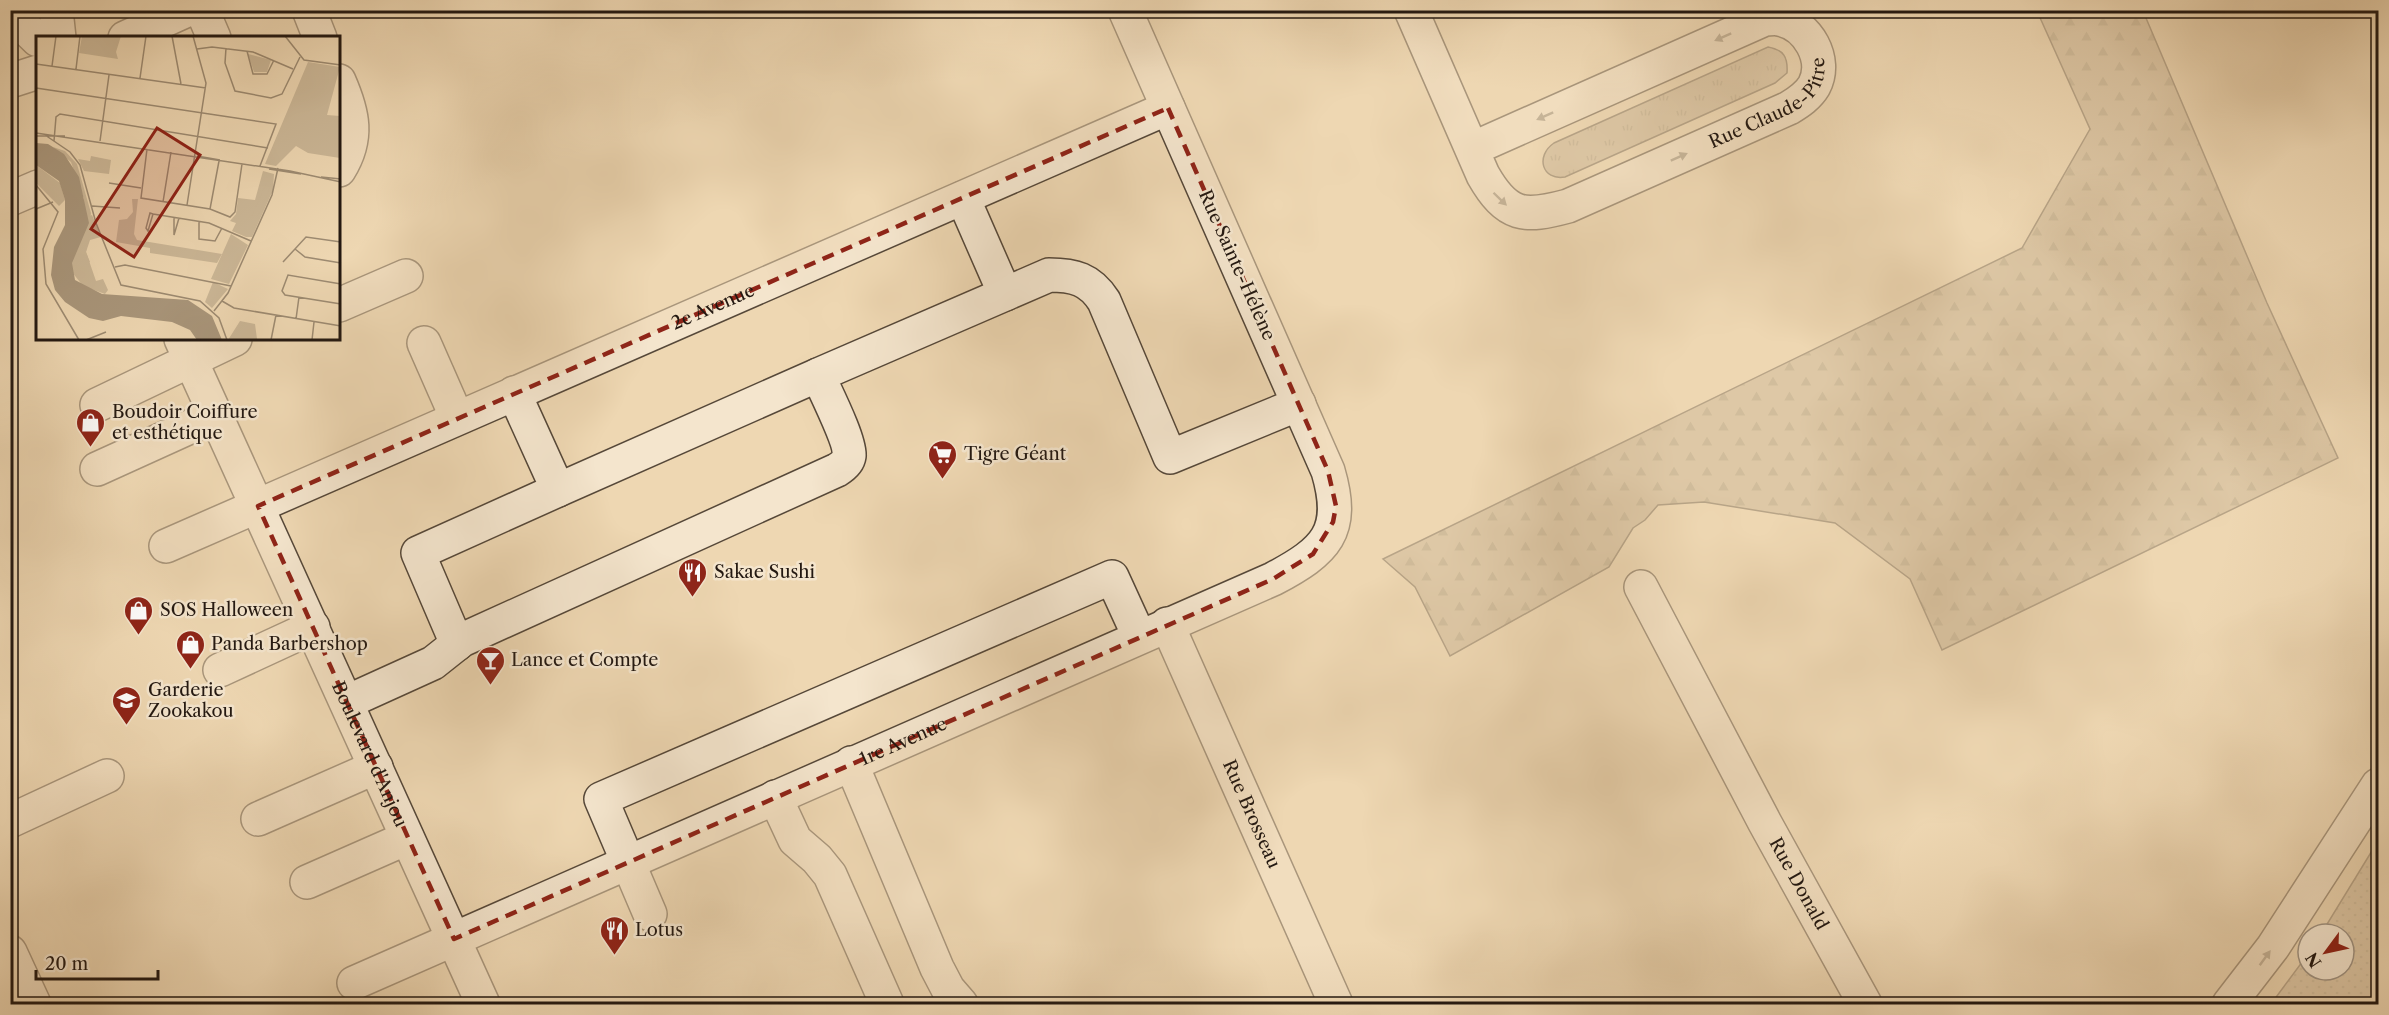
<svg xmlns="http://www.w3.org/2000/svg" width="2389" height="1015" viewBox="0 0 2389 1015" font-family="'Libre Caslon Text',serif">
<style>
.grass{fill:url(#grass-tufts);stroke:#776854;stroke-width:1.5}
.forest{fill:url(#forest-firs);stroke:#776854;stroke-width:1.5}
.park{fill:url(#park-dots);stroke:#776854;stroke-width:1.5}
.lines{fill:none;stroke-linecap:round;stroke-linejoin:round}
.minor-casing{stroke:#564839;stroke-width:36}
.minor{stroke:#f4e5cd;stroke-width:33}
.oneway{fill:#968978}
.marked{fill:none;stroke:#8f2418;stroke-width:4.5;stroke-dasharray:12 8;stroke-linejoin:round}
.labels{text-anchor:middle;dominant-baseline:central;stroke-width:5;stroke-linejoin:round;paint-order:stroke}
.street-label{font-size:18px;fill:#231811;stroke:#f4e5cd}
.poi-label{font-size:18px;fill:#231811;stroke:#f4e5cd;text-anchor:start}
.inset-road{fill:none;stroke:#9d8b72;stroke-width:1.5}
.view{fill:#8f2418;fill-opacity:0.15;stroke:#8f2418;stroke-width:3}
.inset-edge{fill:none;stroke:#231811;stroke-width:3}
</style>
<defs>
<pattern id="grass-tufts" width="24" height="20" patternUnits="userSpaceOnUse" patternTransform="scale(1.5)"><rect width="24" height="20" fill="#cbb797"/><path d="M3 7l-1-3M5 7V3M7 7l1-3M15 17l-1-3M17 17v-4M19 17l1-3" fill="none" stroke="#ae9d81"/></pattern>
<pattern id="forest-firs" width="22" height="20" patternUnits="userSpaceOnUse" patternTransform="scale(1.5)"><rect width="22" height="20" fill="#cbb797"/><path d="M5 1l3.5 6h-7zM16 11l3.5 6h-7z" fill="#ae9d81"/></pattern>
<pattern id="park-dots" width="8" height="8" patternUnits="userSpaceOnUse" patternTransform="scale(1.5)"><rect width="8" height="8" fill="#cbb797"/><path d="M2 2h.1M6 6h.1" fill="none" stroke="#ae9d81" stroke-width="1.8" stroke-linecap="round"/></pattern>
</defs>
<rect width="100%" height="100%" fill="#eed7b2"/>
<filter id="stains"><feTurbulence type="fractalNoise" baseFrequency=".00333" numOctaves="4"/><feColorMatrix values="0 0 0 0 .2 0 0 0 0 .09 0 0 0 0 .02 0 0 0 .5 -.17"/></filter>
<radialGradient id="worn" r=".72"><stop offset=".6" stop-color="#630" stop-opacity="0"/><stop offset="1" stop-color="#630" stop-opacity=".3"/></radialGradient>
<path class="grass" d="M1768 47C1784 50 1788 57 1787 73L1775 83 1565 177C1542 181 1535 156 1554 143Z"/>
<path class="forest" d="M2037 11H2143L2267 303 2338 458 1942 650 1910 579 1835 523 1704 502 1658 505 1645 520 1633 528 1609 567 1450 656 1415 587 1383 559 2022 248 2090 129Z"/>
<path class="park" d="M2378 841V1004H2271L2308 954V970H2344V934H2321Z"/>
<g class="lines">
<defs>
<g id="minor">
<path d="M56 10 59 38"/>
<path d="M202 10 214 38"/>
<path d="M309 10 320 38"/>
<path id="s1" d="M1411 10 1483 175C1507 217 1524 218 1568 206L1789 108C1799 102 1808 96 1814 86 1828 60 1808 24 1779 19 1775 18 1769 19 1765 19L1472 149"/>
<path d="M10 13 38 40"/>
<path d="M125 38 187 10"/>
<path d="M10 81 38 72"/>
<path d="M339 81C353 113 359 138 339 170"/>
<path d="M963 198 1005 294"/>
<path d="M10 199 38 187"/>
<path d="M339 305 406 276"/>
<path id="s2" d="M181 339 483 1004"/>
<path d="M424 343 457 418"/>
<path d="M97 405 235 339"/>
<path d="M97 469 216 415"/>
<path d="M558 490 818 375"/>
<path id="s3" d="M166 546 1168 108"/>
<path id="s4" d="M1641 587 1765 823 1865 1004"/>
<path id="s5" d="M1167 624 1336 1004"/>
<path d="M457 644 418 553 558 490 514 393"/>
<path d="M220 670 313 627"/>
<path d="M347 702 433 663 462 640 837 470C842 467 848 463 849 456 851 442 825 391 818 375L1049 275C1074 275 1090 279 1104 301L1170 457 1299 404"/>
<path d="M851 763 937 968 948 989 961 1004"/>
<path d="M775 797 795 840 817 859 830 875 887 1004"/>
<path d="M258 819 376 767"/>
<path d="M10 821 107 776"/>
<path d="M307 882 407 838"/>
<path d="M650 914 601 799 1112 577 1139 636"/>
<path d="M10 952 34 1004"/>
<path id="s6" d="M354 983 1273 579C1326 551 1346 532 1328 471L1125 10"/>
<path d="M2229 1004 2273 947 2378 785"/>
</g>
</defs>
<use href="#minor" class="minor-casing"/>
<use href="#minor" class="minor"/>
</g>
<defs><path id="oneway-solid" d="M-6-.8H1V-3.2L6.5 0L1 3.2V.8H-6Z" transform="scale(1.5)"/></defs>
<g class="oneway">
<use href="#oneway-solid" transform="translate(1723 37) rotate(156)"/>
<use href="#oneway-solid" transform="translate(1545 116) rotate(156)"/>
<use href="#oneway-solid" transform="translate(1679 157) rotate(-24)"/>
<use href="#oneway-solid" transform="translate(1500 199) rotate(44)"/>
<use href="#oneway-solid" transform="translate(2265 958) rotate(-54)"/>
</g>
<path d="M0 0H2389V1015H0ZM1168 108 1328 471 1336 506 1333 522 1313 554 1273 579 454 939 258 506Z" fill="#eed7b2" fill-opacity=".55" fill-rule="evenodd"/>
<path class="marked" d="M1168 108 1328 471 1336 506 1333 522 1313 554 1273 579 454 939 258 506Z"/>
<defs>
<symbol id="shop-pin" viewBox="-11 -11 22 30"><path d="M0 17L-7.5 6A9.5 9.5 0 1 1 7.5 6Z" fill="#8f2418" stroke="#f4e5cd"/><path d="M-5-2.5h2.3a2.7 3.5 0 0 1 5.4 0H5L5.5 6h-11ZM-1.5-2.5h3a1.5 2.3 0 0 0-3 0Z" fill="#fff"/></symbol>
<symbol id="supermarket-pin" viewBox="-11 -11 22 30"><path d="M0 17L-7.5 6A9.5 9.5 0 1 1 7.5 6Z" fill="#8f2418" stroke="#f4e5cd"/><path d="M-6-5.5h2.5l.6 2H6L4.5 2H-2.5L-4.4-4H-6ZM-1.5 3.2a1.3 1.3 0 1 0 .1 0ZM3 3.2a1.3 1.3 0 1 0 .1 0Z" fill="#fff"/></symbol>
<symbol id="restaurant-pin" viewBox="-11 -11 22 30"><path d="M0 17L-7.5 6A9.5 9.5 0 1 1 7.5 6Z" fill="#8f2418" stroke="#f4e5cd"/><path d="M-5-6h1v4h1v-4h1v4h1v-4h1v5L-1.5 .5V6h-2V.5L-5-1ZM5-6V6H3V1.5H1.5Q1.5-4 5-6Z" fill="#fff"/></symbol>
<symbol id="bar-pin" viewBox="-11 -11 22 30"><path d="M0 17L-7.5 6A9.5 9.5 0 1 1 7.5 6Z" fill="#8f2418" stroke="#f4e5cd"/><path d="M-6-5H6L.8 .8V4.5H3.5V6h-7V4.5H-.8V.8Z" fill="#fff"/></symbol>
<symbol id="school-pin" viewBox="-11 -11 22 30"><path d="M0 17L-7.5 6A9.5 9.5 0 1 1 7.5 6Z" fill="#8f2418" stroke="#f4e5cd"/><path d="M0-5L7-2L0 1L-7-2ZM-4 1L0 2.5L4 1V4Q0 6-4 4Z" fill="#fff"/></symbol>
</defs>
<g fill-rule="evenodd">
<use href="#shop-pin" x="74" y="406" width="33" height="45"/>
<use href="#supermarket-pin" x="926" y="438" width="33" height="45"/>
<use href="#restaurant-pin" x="676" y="556" width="33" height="45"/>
<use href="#shop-pin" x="122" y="594" width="33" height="45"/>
<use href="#shop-pin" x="174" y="628" width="33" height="45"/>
<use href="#bar-pin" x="474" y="644" width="33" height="45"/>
<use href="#school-pin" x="110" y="684" width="33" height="45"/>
<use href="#restaurant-pin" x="598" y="914" width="33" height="45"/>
</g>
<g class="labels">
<g class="street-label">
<text stroke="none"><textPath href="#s1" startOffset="512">Rue Claude-Pitre</textPath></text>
<text transform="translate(1237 265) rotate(66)">Rue Sainte-Hélène</text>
<text stroke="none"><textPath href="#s3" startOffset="597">2e Avenue</textPath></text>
<text stroke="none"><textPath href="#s6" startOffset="600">1re Avenue</textPath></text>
<text stroke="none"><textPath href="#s2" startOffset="456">Boulevard d'Anjou</textPath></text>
<text stroke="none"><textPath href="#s5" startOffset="208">Rue Brosseau</textPath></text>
<text stroke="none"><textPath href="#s4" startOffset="336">Rue Donald</textPath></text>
</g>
<g class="poi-label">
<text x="112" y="412">Boudoir Coiffure<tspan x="112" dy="21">et esthétique</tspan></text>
<text x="964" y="454">Tigre Géant</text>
<text x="714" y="572">Sakae Sushi</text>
<text x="160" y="610">SOS Halloween</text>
<text x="211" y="644">Panda Barbershop</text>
<text x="511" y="660">Lance et Compte</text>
<text x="148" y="690">Garderie<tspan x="148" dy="21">Zookakou</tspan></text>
<text x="635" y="930">Lotus</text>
</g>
</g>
<g transform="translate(36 36)">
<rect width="304" height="304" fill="#eed7b2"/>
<path d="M212 18 235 24 231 36H218Z" fill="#cbb797"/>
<path d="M17 111 29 115 41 128 55 177 50 216 54 226 36 236 48 163 35 126ZM96 163H102L98 198 101 204 186 218 181 227 114 217V212L80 206 83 184 91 183 97 176ZM204 285 219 288 221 303 192 304Z" fill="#cbb797"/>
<path d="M55 120 75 124 73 138 48 135 42 123 54 125Z" fill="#cbb797"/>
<path d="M46 0H85L80 16 82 23 43 17ZM272 26 304 31 291 79 304 80V122L272 117 260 110 240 130 229 128ZM0 129 24 147 29 164 23 170 0 147ZM227 135 238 138 237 154 216 201H210L196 195 200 187 194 185 200 178 202 162 219 164ZM56 179 65 201 54 204 50 216 60 245 67 243 72 254 69 258 47 250 36 236V224L47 206 51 181ZM195 198 212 209 193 248 175 243ZM177 246 192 253 176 272 169 266Z" fill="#cbb797"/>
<path d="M230 148 235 149 218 189 214 184Z" fill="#cbb797"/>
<path d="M0 107 12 108 28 118 43 141 53 187 36 227 39 244 66 258 152 264 176 280 186 304H161L154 294 136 286 85 280 67 285 53 282 29 266 19 254 15 239 18 211 29 189V164L23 145 0 129Z" fill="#a9967b"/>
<path class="inset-road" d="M136 0 145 48M249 0 268 24 305 29M190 12 189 27 199 55 235 62 246 58 264 21M161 13 176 11 217 16 257 33M211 15 217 38H231L238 24M0 28 170 52M16 30 20 0M40 33 44 0M104 42 110 0M0 52 240 88 224 130M0 97 254 135 305 146M9 99 34 116 44 129 60 187 85 249 164 265 183 282 191 304M0 100H29M18 105 20 81 24 78 232 112M64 105 73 39M111 113 105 162 174 173 194 181 199 176 206 128M161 120 184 124M233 133 265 138M285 141 305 143M73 147 105 152M0 149 22 176 7 213 10 248 43 304M127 166 135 116M151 169 170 47 157 0M56 170 84 172M0 173 17 166M174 173 183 125M114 177 117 178 112 195 110 192ZM117 178 173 187 215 205M138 181V199L143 182M163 185V203L179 205 186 192M259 213 269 221 305 227M247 226 270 201 305 206M79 231 89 229 195 250M305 248 252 239 246 255 249 259 305 268M186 265 198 272 305 290M178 275 192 257 236 159 242 132M260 283 263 261M50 304 70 296M235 304 240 279M276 304 278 286"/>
<path class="view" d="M121 92 164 119 98 221 55 193Z"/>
<rect width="304" height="304" class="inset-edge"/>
</g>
<rect width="2389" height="1015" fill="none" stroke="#eed7b2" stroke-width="36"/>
<rect x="12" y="12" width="2365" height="991" fill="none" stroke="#231811" stroke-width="3"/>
<rect x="18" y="18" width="2353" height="979" fill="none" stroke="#231811" stroke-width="1.5"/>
<g transform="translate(2326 952) rotate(237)"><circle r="28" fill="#f4e5cd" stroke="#a09382" stroke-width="1.5"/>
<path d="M0-4.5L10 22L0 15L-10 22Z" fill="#8f2418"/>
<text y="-9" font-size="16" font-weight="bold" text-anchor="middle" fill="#231811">N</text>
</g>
<path d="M36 970v9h122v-9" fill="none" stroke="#231811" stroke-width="3"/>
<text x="45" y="970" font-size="18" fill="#231811" stroke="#f4e5cd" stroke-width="4.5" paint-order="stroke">20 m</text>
<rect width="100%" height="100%" filter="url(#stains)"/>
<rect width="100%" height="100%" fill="url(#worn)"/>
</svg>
